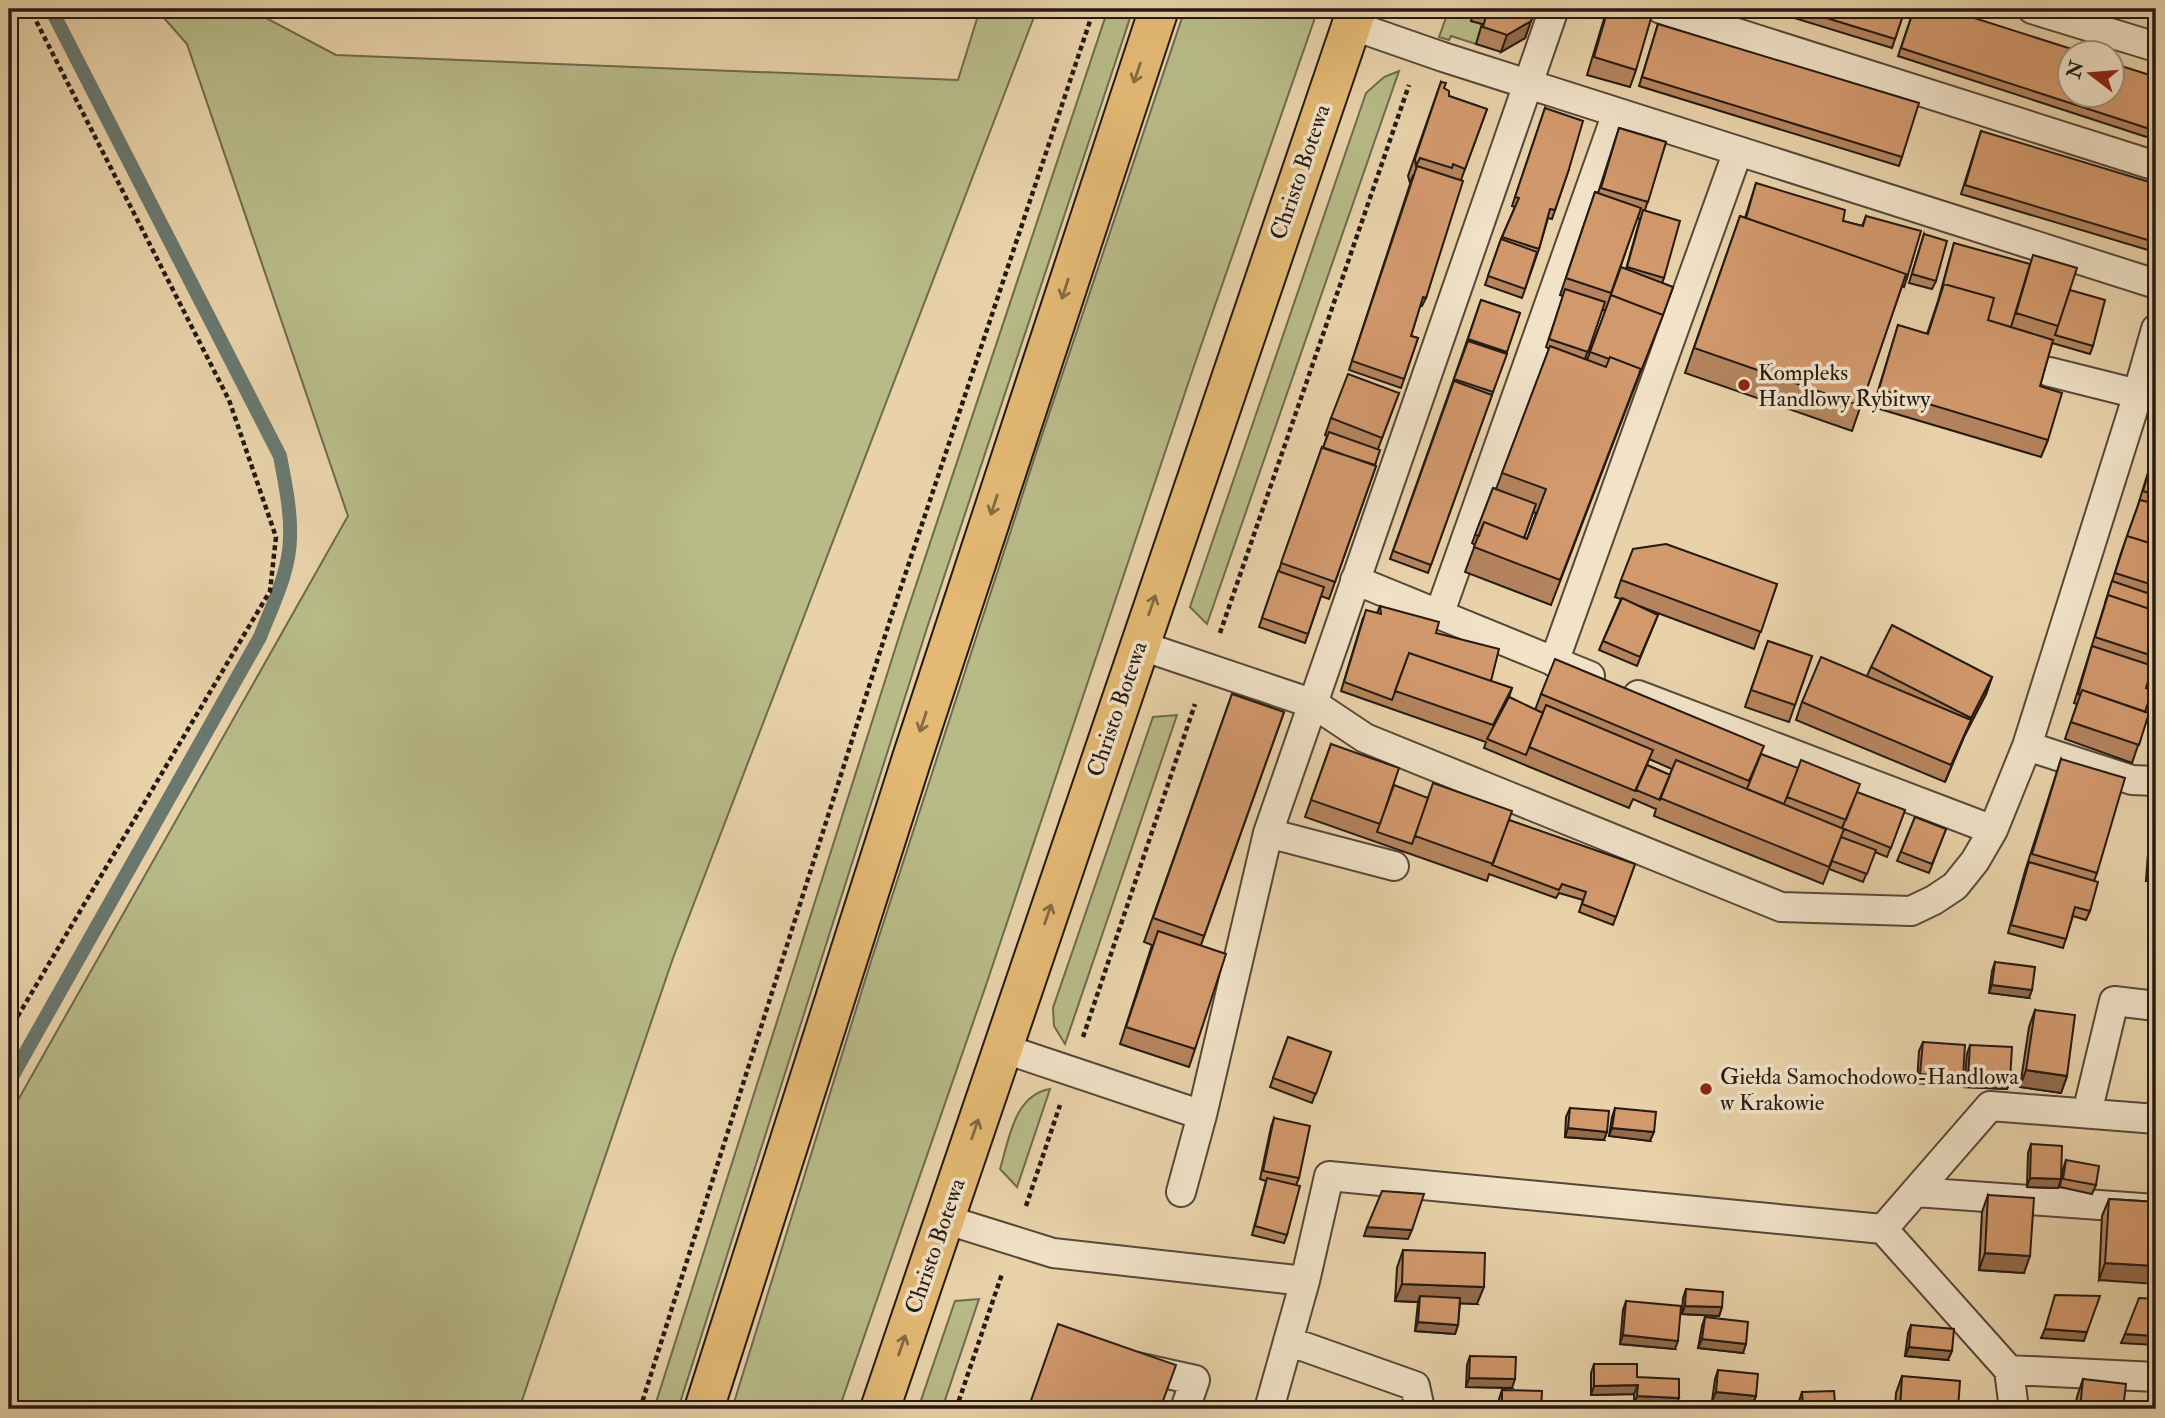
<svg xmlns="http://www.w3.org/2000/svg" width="2165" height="1418" viewBox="0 0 2165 1418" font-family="'IM FELL Double Pica',serif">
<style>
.green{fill:#b8bb88;stroke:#6e6a4e;stroke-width:2}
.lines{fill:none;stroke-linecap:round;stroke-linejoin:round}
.stream{stroke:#6a7870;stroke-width:14}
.lane-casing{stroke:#554839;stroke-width:32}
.primary-casing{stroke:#241a13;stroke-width:42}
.path{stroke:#241a13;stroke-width:4.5;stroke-dasharray:5 3.5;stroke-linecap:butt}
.lane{stroke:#f1e2c8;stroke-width:28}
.primary{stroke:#e4b975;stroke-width:38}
.wall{fill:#b5845e;stroke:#241a13;stroke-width:2;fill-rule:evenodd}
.shaded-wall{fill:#936b4c;stroke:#241a13;stroke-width:2}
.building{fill:#d2996d;stroke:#241a13;stroke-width:2}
.oneway{stroke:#846a44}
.poi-dot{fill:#8f2418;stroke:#f1e2c8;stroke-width:2.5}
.labels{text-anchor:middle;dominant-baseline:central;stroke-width:7;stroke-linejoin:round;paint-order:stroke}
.street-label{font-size:23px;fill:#241a13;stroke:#f1e2c8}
.poi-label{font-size:23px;fill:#241a13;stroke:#f1e2c8;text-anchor:start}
</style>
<rect width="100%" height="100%" fill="#e9d2aa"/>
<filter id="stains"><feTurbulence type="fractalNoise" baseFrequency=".00286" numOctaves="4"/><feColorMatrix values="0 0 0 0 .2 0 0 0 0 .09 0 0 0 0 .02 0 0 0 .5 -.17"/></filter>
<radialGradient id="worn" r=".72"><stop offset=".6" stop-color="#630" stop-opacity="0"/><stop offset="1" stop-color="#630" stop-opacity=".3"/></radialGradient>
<path class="green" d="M156 9H249L336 55 958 80 980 9H1037L673 958 519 1409H9V1116L348 516 187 44Z
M1108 9H1133L927 628 678 1409H654L904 621Z
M1185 9H1318L1195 363 984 991 839 1409H732L872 958 1039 444Z
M1449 9H1475L1471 21 1482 24 1476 44 1451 36 1449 40 1439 37Z
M1399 71 1207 624 1190 607 1366 93 1384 77Z
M1177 715 1065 1044 1054 1026 1053 1008 1153 717Z
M1050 1089 1017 1187 1000 1169C1009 1140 1014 1095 1050 1089Z
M979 1299 942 1409H918L955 1301Z"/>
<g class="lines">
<path class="stream" d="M9 1082 260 637C272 606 290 571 290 537 291 510 285 483 280 456L51 9"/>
<defs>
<path id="lane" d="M1661 9 2156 166
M2032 9 2156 47
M1351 25 1443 57 2156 284
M2050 372 2138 394
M1355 580 1590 676
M1439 615 1617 113
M1139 645 1314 704 1365 738 1781 907 1911 911 1934 900 1955 886 1975 861 1993 830
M1554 662 1738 151
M1638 695 1993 830 2027 746 2132 413 2156 329
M2027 746 2132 780 2156 781
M1268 833 1394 866
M1002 1048 1202 1115
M2087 1113 2114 1001 2156 1006
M1181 1192 1202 1115 1268 833 1554 9
M1915 1192 2156 1209
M944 1219 1053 1253 1305 1281 1269 1409
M1883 1229 1990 1106 2156 1119
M1305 1281 1329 1176 1883 1229 2009 1370 2156 1377
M1288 1341 1415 1386 1420 1409
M1136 1367 1195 1380 1185 1409
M2009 1370 2014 1409"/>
<path id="primary" d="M704 1409 912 758 1159 9
M880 1409 1357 9"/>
</defs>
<use href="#lane" class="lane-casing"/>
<use href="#primary" class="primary-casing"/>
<path class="path" d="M1220 633 1409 85
M9 1031 270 591 276 537 229 400 30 9
M1083 1037 1195 704
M1026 1206 1060 1105
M640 1409 891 617 1094 9
M956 1409 1002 1274"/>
<use href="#lane" class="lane"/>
<use href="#primary" class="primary"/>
</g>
<path class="wall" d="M1475 9H1535L1525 38 1501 52 1476 44 1482 24 1471 21Z
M1607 9 1636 70 1630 87 1587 75Z
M1765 9H1905L1892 48Z
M1914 9 2156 77V140L1898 56Z
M2135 9H2156V15Z
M1658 24 1902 157 1899 166 1639 86Z
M1441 82 1449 96 1487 109 1461 180 1426 298 1422 306H1420L1411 336 1418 338 1401 388 1349 370 1413 175 1410 183 1408 176Z
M1545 108 1569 169 1552 219 1548 218 1539 249 1522 298 1485 285 1501 239 1515 207 1512 206Z
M1619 128 1666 142 1645 210 1664 278 1662 283 1673 287 1551 605 1465 572 1475 545 1472 543 1493 488 1496 489 1549 349 1546 347 1563 296 1560 295 1595 192 1598 193ZM1637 218 1640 219 1626 269 1610 298ZM1606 309 1587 360 1585 359 1602 310H1605ZM1533 512 1536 513 1527 539 1524 538Z
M1981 131 2156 225 2148 250 1961 194Z
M1756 183 1843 221 1862 226 1866 216 1907 278 1904 287 1902 286 1852 431 1685 373 1740 216 1745 218Z
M1924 234 1936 281 1932 289 1909 283Z
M1954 243 2070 290 2093 346 2090 354 2052 343 2040 386 2048 440 2041 457 1873 407 1898 325 1927 334 1938 301Z
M1481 300 1520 313 1493 392 1428 573 1390 559 1451 387Z
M1399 393 1378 449 1375 465 1376 466 1329 599 1321 596 1305 643 1259 627 1322 447 1323 448 1327 436 1325 435 1331 418Z
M2156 447V676L2150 674 2146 688 2145 712 2149 713 2132 763 2065 739 2077 704 2074 703 2102 613 2121 553 2137 508Z
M1621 580 1777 584 1754 649 1639 606 1658 615 1637 666 1599 650 1621 599 1615 597Z
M1380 606 1436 633 1491 681 1512 688 1509 697 1535 710 1541 694 1761 754 1857 793 1905 810 1887 857 1875 852 1863 882 1829 869 1838 846 1823 884 1654 816 1656 809 1633 799 1629 808 1484 748 1486 742 1341 691 1363 618 1377 613ZM1649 759 1672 769 1670 775 1647 765Z
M1768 641 1812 656 1789 722 1745 707Z
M1871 667 1992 677 1986 694 1965 734 1945 782 1796 720 1802 702 1867 676Z
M1232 694 1284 712 1201 945 1195 1049 1189 1067 1120 1044 1152 945 1144 942Z
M1331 744 1387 806 1428 797 1509 820 1635 864 1613 925 1579 912 1583 900 1559 893 1556 898 1489 874 1487 881 1305 817Z
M2061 759 2097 873 2094 881 2090 911 2086 920 2073 916 2063 948 2008 933 2025 871Z
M2156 798V882L2146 881 2151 812Z
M1915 817 1946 829 1929 873 1897 861Z
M1995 962 2029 998 1989 993 1992 971Z
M2035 1010 2067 1076 2061 1093 2020 1087 2029 1027Z
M1288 1037 1331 1052 1312 1103 1270 1087Z
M1923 1042 1960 1086 1917 1083 1919 1051Z
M1970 1045 2010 1080 2007 1089 1964 1087 1967 1054Z
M1570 1108 1604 1140 1565 1137 1566 1117Z
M1615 1108 1650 1141 1609 1136 1612 1117Z
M1274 1118 1299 1178 1296 1185 1287 1235 1284 1243 1252 1235 1266 1181 1260 1179 1271 1127Z
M2031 1144 2058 1188 2027 1187 2028 1153Z
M2066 1160 2096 1185 2092 1194 2060 1187 2063 1169Z
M1988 1195 2024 1273 1979 1270 1982 1212Z
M2109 1199 2156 1202 2099 1280 2102 1216Z
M1403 1250 1477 1304 1460 1303 1458 1325 1455 1334 1415 1331 1418 1302 1395 1301 1397 1268Z
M1686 1289 1722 1307 1719 1316 1682 1314 1683 1298Z
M1626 1301 1675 1349 1620 1344 1623 1310Z
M1705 1317 1743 1353 1698 1348 1702 1326Z
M1911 1325 1948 1360 1905 1356 1908 1333Z
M1470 1356 1512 1388 1466 1387 1467 1365Z
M1594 1364 1637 1377 1675 1406 1634 1405V1394L1591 1395V1373Z
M1718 1370 1756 1396 1752 1405 1712 1401 1715 1379Z
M1902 1376 1958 1409H1895L1896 1393Z
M2083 1379 2123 1409H2075L2077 1397Z
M1502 1390 1541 1409H1499V1399Z
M1802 1392 1833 1409H1800L1799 1401Z"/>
<path class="shaded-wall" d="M1531 21 1525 38 1501 52 1507 35Z
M1992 677 1986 694 1964 737 1945 782 1971 718Z
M2156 856V882L2146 881Z
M1992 985 2032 990 2029 998 1989 993Z
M2026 1070 2067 1076 2061 1093 2020 1087Z
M1920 1074 1963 1077 1960 1086 1917 1083Z
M1968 1078 2010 1080 2007 1089 1964 1087Z
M1568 1128 1607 1132 1604 1140 1565 1137Z
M1612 1128 1654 1132 1650 1141 1609 1136Z
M2030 1178 2061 1179 2058 1188 2027 1187Z
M1367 1227 1412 1230 1408 1239 1364 1236Z
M1985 1253 2030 1256 2024 1273 1979 1270Z
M2105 1263 2156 1266V1284L2099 1280Z
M1402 1284 1484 1287 1477 1304 1420 1302V1296L1418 1302 1395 1301Z
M1685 1306 1722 1307 1719 1316 1682 1314Z
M1418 1322 1458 1325 1455 1334 1415 1331Z
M2045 1329 2087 1332 2084 1341 2041 1338Z
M2125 1334 2156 1336V1345L2121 1343Z
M1623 1335 1678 1341 1675 1349 1620 1344Z
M1702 1339 1746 1344 1743 1353 1698 1348Z
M1909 1347 1952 1351 1948 1360 1905 1356Z
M1469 1378 1515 1379 1512 1388 1466 1387Z
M1638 1385 1634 1394 1591 1395 1594 1386Z
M1716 1392 1756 1396 1752 1405 1712 1401Z
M1637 1396 1679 1398 1675 1406 1634 1405Z
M1835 1404 1833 1409H1802L1803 1405Z"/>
<path class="building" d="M1488 9H1535L1531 21 1507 35 1483 27Z
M1608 9H1629L1652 15 1636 70 1594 57Z
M1797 9H1905L1895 39Z
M1914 9H1946L2081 52H2070V94H2112V63L2156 77V131L1901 48Z
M1658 24 1919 103 1902 157 1642 77Z
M1441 82 1446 83 1444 88 1449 91V96L1487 109 1465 169 1453 164 1452 168 1420 158 1416 166 1415 159Z
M1545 108 1583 121 1569 169 1555 210 1550 209 1539 249 1502 237 1519 198 1515 197Z
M1619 128 1666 142 1648 202 1601 188Z
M1981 131 2156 184V225L2151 241 1965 185Z
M1417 166 1463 181 1426 298 1423 297 1411 336 1418 338 1404 379 1352 361Z
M1756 183 1845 210 1843 221 1863 226 1866 216 1921 231 1907 278 1905 277 1906 274 1746 218Z
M1595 192 1641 208 1611 293 1566 278Z
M1643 210 1680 221 1664 278 1627 267Z
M1740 216 1906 274 1861 406 1694 348Z
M1924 234 1947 241 1936 281 1912 274Z
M1501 239 1537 252 1525 289 1488 276Z
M1954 243 2030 264 2011 327 1988 320 1994 298 1944 284 1941 292Z
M2033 255 2077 268 2058 326 2016 313Z
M1621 267 1673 287 1663 315 1611 295 1609 300Z
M1944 284 1994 298 1988 320 2053 340 2040 386 2062 393 2048 440 1879 389 1898 325 1928 334Z
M1565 289 1605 302 1588 352 1549 339Z
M2070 290 2105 300 2093 346 2055 335Z
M1611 295 1663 315 1641 371H1640L1641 369 1610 357 1609 359 1590 352Z
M1481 300 1520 313 1507 352 1468 339Z
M1468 341 1507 354 1493 392 1454 379Z
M1550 346 1606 367 1610 357 1641 369 1560 580 1474 547 1484 522 1527 539 1546 489 1502 473Z
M1348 374 1399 393 1382 438 1331 418Z
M1454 381 1492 395 1431 565 1393 551Z
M1329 432 1380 450 1375 465 1323 448Z
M1322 447 1376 466 1335 582 1281 563Z
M2156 447V495L2143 491Z
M1493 488 1536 504 1524 538 1484 522 1479 536 1475 535Z
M2140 500 2156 504V545L2127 536Z
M2127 536 2156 545V586L2115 573Z
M1666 544 1777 584 1761 632 1621 580 1633 549Z
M1278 571 1324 587 1308 634 1262 618Z
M2112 581 2156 596V611L2108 595 2105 603Z
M2108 595 2156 611V657L2095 637Z
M1622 598 1658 615 1640 657 1603 641Z
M1380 606 1439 622 1436 633 1499 649 1491 681 1409 653 1392 700 1344 682 1366 610 1381 614Z
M1892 625 1992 677 1971 718 1871 667Z
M1768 641 1812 656 1795 705 1751 690Z
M2092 646 2153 666 2146 688 2152 690 2145 712 2082 690 2080 695 2078 694Z
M1409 653 1512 688 1493 725 1395 691Z
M1821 657 1971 720 1951 765 1802 702Z
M1555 659 1764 746 1749 781 1541 694Z
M2082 690 2149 713 2139 745 2071 722Z
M1232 694 1284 712 1204 936 1153 918Z
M1509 697 1543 713 1526 755 1487 739Z
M1546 705 1653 750 1635 791 1529 747Z
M1331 744 1399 768 1380 824 1311 800Z
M1761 754 1798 768 1784 804 1747 789Z
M2061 759 2125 778 2097 873 2032 854Z
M1676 760 1844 829 1829 867 1660 798Z
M1801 760 1860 784 1846 820 1787 797Z
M1647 765 1670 775 1660 800 1636 790Z
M1433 783 1512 811 1493 864 1415 836Z
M1394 785 1428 798 1412 844 1377 832Z
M1857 792 1905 810 1891 848 1842 828Z
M1915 817 1946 829 1932 864 1901 852Z
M1509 820 1635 864 1616 917 1582 904 1586 892 1562 884 1559 890 1492 865Z
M1841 837 1876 850 1867 874 1832 861Z
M2029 862 2098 882 2090 911 2075 907 2066 939 2011 925Z
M1158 931 1226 954 1195 1049 1126 1027Z
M1995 962 2035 967 2032 990 1992 985Z
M2035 1010 2075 1015 2067 1076 2026 1070Z
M1288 1037 1331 1052 1316 1094 1273 1078Z
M1923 1042 1965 1045 1963 1077 1920 1074Z
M1970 1045 2012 1047 2010 1080 1968 1078Z
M1570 1108 1609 1111 1607 1132 1568 1128Z
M1615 1108 1656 1112 1654 1132 1612 1128Z
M1274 1118 1310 1126 1299 1178 1263 1171Z
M2031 1144 2062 1146 2061 1179 2030 1178Z
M2066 1160 2099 1166 2096 1185 2063 1179Z
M1267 1178 1300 1186 1287 1235 1255 1226Z
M1382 1191 1424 1194 1412 1230 1367 1227Z
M1988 1195 2034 1198 2030 1256 1985 1253Z
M2109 1199 2156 1202V1266L2105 1263Z
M1403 1250 1485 1253 1484 1287 1402 1284Z
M1686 1289 1723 1292 1722 1307 1685 1306Z
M2055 1295 2100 1296 2087 1332 2045 1329Z
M1420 1296 1460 1298 1458 1325 1418 1322Z
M2139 1298 2156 1299V1336L2125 1334Z
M1626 1301 1681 1306 1678 1341 1623 1335Z
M1705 1317 1748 1322 1746 1344 1702 1339Z
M1058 1324 1176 1365 1160 1409H1028Z
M1911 1325 1954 1329 1952 1351 1909 1347Z
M1470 1356 1516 1357 1515 1379 1469 1378Z
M1594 1364H1637V1377L1679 1379V1398L1637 1396 1638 1385 1594 1386Z
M1718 1370 1758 1374 1756 1396 1716 1392Z
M1902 1376 1960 1381 1958 1409H1900Z
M2083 1379 2126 1384 2123 1409H2080Z
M1502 1390 1542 1391 1541 1409H1502Z
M1834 1391 1835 1404 1803 1405 1802 1392Z"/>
<defs><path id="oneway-shaft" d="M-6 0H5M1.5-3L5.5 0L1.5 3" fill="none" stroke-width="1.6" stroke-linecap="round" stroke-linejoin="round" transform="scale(1.75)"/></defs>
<g class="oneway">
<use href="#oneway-shaft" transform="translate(1137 73) rotate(109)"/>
<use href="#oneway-shaft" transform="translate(1065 289) rotate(108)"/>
<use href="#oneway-shaft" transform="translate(994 505) rotate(108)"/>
<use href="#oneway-shaft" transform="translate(1152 605) rotate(-71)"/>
<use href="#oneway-shaft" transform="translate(923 722) rotate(108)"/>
<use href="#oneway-shaft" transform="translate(1048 914) rotate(-71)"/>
<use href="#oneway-shaft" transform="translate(975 1129) rotate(-71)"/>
<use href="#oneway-shaft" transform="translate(902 1345) rotate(-71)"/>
</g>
<g class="poi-dot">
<circle cx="1744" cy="385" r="7"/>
<circle cx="1706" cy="1089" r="7"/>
</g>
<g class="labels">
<g class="street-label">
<text transform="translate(1300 172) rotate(-71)">Christo Botewa</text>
<text transform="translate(1117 709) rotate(-71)">Christo Botewa</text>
<text transform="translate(935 1246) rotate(-71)">Christo Botewa</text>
</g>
<g class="poi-label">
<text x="1758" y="372">Kompleks<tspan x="1758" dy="26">Handlowy Rybitwy</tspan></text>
<text x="1720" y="1076">Giełda Samochodowo-Handlowa<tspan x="1720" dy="26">w Krakowie</tspan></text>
</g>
</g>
<rect width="2165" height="1418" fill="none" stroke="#e9d2aa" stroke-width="35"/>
<rect x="10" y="10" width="2144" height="1397" fill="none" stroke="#241a13" stroke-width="3.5"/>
<rect x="18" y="18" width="2130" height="1383" fill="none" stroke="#241a13" stroke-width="2"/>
<g transform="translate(2091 74) rotate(286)"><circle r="33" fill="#f1e2c8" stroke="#9f9280" stroke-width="2"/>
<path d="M0-5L12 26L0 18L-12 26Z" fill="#8f2418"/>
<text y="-10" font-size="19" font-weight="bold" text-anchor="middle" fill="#241a13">N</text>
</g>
<rect width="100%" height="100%" filter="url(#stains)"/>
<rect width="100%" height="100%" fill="url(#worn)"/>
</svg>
